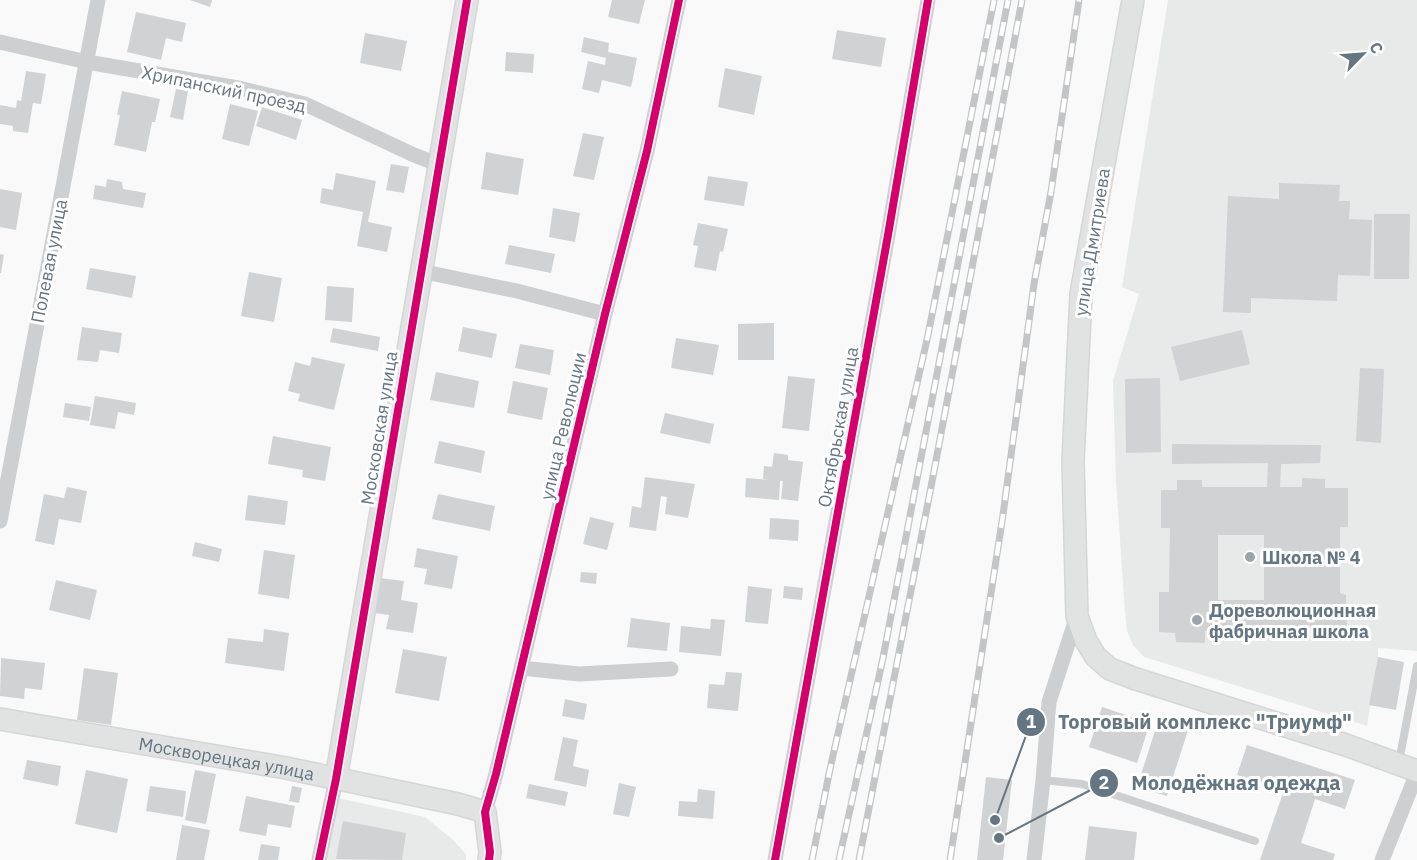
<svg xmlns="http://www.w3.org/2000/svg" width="1417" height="860" font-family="'IBM Plex Sans',sans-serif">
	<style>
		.built { fill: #e8e9e9 }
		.building { fill: #d0d2d3; fill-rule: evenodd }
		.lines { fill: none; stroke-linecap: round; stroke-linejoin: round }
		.secondary-casing { stroke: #d5d6d7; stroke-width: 24 }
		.lane { stroke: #cecfd0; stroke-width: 8 }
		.street { stroke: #cecfd0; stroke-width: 15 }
		.secondary { stroke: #e1e2e2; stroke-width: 21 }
		.rail-casing { stroke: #c3c5c6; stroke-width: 7 }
		.rail { stroke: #fff; stroke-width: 4.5; stroke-dasharray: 14; stroke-linecap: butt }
		.cycleway-casing { stroke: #fff; stroke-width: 11 }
		.cycleway { stroke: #d6006c; stroke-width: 8 }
		.poi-dot { fill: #99a4ac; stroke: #fff; stroke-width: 2 }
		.labels { text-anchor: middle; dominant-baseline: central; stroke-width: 6; stroke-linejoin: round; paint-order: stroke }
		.street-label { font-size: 18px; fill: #657683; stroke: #fff }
		.poi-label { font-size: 18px; font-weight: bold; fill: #657683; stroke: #fff; text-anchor: start }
		.leader { fill: none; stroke: #657683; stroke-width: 2 }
		.callout-dot { fill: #657683; stroke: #fff; stroke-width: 2 }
		.mark-label { font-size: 18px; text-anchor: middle; font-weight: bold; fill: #fff }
		.callout-label { font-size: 20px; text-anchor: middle; font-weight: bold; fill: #657683; stroke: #fff; stroke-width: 6; stroke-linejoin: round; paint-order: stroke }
	</style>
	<rect width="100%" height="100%" fill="#f9f9f9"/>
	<!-- built -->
	<path class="built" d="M1168,0H1417V651L1378,648V657L1367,726L1144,657L1133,645L1127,631L1125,612L1116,481L1113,381L1139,294L1122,287Z
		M338,798L425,817L452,839L466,854V860H325Z"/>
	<!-- building -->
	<path class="building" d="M190,0H212L210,7Z
		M612,0H645L639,24L608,17Z
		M136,12L186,23L182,42L166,38L161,60L127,52Z
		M837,30L886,38L881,67L832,59Z
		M365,33L407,41L401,71L360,63Z
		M584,37L609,43L608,52L637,58L631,87L602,80L599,93L582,89L588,61L605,65L606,58L581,52Z
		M506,52L534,54L533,73L505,71Z
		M725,68L762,76L754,115L718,107Z
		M26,71L46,74L41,104L33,103L28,133L13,131V126L0,124V105L16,108L17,100L21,101Z
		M176,89L188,91L183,120L170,117Z
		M122,91L160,99L155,122H152L146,152L114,145L120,115H117Z
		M230,104L258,111L249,146L222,139Z
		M262,107L302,120L296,140L256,126Z
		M583,133L604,137L594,180L573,176Z
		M486,152L524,159L518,195L481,189Z
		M391,164L409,167L404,193L386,190Z
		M336,173L376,181L368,222L392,227L387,252L357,246L363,212L320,203L322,188L333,190Z
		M708,176L748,182L744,206L704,200Z
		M107,179L122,182L123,189L146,193L143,208L93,199L95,185L106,187Z
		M1279,183L1340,185L1339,201H1350L1349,219L1372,220L1370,276L1338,275L1337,301L1251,298V313L1223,312L1228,196L1279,199Z
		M0,189L22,193L16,230L0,227Z
		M553,208L580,213L575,242L549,237Z
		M1374,214H1410L1409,279H1374Z
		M698,223L728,229L723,252L720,251L716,271L694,267L698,246L693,245Z
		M509,245L555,254L551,273L505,264Z
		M0,254L4,255L1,273H0Z
		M90,268L136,276L132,298L86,289Z
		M249,272L282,278L274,322L241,316Z
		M327,286L354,288L352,322L325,320Z
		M774,323V360H738V324Z
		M82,327L122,333L119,353L100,350L98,362L77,360Z
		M463,327L497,334L492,358L458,351Z
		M333,328L380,337L378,351L330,342Z
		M1242,330L1250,364L1180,381L1171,347Z
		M676,338L719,345L713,375L671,368Z
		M520,344L554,350L550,375L515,368Z
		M312,357L345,364L334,410L298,401L300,394L288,391L295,362L310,366Z
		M1360,368L1384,369L1381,443L1356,441Z
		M436,372L479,381L474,408L430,400Z
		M788,376L815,379L809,431L782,428Z
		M1160,378L1161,452L1126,453L1125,379Z
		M513,381L548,388L542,420L507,413Z
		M95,396L136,403L134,415L118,412L115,429L90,425Z
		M65,403L91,407L89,421L63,417Z
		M665,413L714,424L710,444L660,433Z
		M273,436L331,447L325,481L302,477L303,470L268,464Z
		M439,441L485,451L481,473L434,463Z
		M1172,444L1321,445L1320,463L1281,464L1280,487H1302V478L1325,479V488H1348V527H1340V593L1346,595L1347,631H1327L1329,638H1307V632L1205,631V643L1176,642L1175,633L1159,632V592H1169L1170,528H1161V490H1177V480H1202V487H1267L1268,463L1172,464ZM1218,535H1264V600H1218Z
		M774,453L788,455V460L803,462L798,501L781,499L783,481H780L779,500L745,497L746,478L769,480L763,479L764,466L772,467Z
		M645,477L695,484L688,518L665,514L667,497L661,496L656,531L629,527L632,506L641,508Z
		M67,487L87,491L81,523L59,519L54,545L35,541L44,494L64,498Z
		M438,494L495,506L490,531L432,519Z
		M248,495L288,501L285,525L245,520Z
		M590,517L614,523L607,550L583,544Z
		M770,518L799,520L798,541L769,539Z
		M195,542L222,549L219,562L192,556Z
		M417,548L458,556L452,589L424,584L427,569L414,567Z
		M264,550L295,555L289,599L258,594Z
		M581,572L597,573L596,584L580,582Z
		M380,578L404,581L401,600L418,603L413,633L386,629L389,615L374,613Z
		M56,580L97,590L90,620L49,610Z
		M748,586L772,589L768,624L745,622Z
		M784,586L803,588L802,600L783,598Z
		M631,618L670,623L667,651L627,647Z
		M711,619L725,620L721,656L679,652L681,626L710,629Z
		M264,629L289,633L284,671L225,663L228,638L263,642Z
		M403,649L447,657L439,701L395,693Z
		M1378,657L1404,662L1396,710L1369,705Z
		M1,658L45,663L42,690L25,688L24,699L0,696Z
		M84,668L118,673L111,725L77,720Z
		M726,672L742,673L738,711L707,708L709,684L724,685Z
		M565,699L587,704L584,720L562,716Z
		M1102,707L1150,723L1137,763L1089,747Z
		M1159,718L1189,727L1167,796L1137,787Z
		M563,737L578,740L573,766L589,770L586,787L554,780Z
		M1247,745L1355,780L1345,809L1315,799L1301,843L1335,854L1333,860H1260L1284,790L1237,775Z
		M27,760L61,766L58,786L23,779Z
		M86,770L128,779L117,833L75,824Z
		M195,770L216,774L206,824L185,820Z
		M986,777L1012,780L1003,860H977Z
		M619,783L636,787L629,817L613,814Z
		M529,784L568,792L565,806L526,798Z
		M150,786L186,791L183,817L146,811Z
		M292,786L302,788L299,803L289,801Z
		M698,789L715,791L713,819L678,816L679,801L697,802Z
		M246,796L295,806L291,828L268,824L266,836L239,831Z
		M343,821L406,833L402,860L336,859Z
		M182,825L210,830L204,860H176Z
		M1089,826L1137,832L1134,860H1085Z
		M261,844L280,847L278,860H258Z"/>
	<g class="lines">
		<defs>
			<g id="secondary">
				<path d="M1133,0L1081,294L1073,461L1077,616L1086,641L1096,657L1110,669L1136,679L1346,745L1417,771"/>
				<path id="s1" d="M0,719L286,768L458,804L485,812L490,852L489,860"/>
				<path d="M336,779L467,0"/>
			</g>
		</defs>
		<!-- secondary casing -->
		<use href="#secondary" class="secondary-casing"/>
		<!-- lane -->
		<path class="lane" d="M1399,762L1417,666
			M1043,780L1082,784L1255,841"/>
		<!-- street -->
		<path class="street" d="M0,42L87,62L238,88L305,104L414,155L440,165
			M420,271L517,291L605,314
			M0,521L98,0
			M521,668L579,674L671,669
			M485,812L496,774L605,314L647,151L679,0
			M319,860L336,779
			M775,860L888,235L928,0
			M1034,860L1043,780L1049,702L1077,616
			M1382,860L1417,773"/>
		<!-- secondary -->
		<use href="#secondary" class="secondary"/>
		<defs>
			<path id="rail" d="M812,860L830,769L928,335L994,0
				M839,860L883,658L1008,0
				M859,860L935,466L1022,0
				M950,860L1003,515L1034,284L1051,192L1079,0"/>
		</defs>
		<!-- rail casing -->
		<use href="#rail" class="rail-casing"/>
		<!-- rail -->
		<use href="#rail" class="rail"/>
		<defs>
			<path id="cycleway" d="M319,860L336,779L467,0
				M489,860L490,852L485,812L496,774L605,314L647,151L679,0
				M775,860L888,235L928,0"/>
		</defs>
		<!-- cycleway casing -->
		<use href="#cycleway" class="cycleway-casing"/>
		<!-- cycleway -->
		<use href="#cycleway" class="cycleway"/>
	</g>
	<!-- markers -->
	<g class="poi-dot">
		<circle cx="1250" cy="557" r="6"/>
		<circle cx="1197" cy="620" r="6"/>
	</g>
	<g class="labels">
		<!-- street labels -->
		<g class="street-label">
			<text transform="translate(224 89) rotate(12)">Хрипанский проезд</text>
			<text transform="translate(1092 242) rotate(-81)">улица Дмитриева</text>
			<text transform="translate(49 261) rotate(-79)">Полевая улица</text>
			<text transform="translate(563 426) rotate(-77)">улица Революции</text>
			<text transform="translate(838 427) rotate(-80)">Октябрьская улица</text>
			<text transform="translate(379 428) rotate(-81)">Московская улица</text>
			<text stroke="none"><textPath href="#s1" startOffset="230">Москворецкая улица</textPath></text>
		</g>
		<!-- poi labels -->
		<g class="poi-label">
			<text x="1262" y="557">Школа № 4</text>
			<text x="1209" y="610">Дореволюционная<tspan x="1209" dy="21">фабричная школа</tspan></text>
		</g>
	</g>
	<!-- callouts -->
	<path class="leader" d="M995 820L1031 722M999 838L1104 783"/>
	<g class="callout-dot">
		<circle cx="995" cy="820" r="6"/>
		<circle cx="999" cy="838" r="6"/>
		<circle cx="1031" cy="722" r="15"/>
		<circle cx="1104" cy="783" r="15"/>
	</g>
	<g class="mark-label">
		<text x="1031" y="728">1</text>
		<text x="1104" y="789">2</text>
	</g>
	<g class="callout-label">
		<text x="1205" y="729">Торговый комплекс "Триумф"</text>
		<text x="1236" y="790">Молодёжная одежда</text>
	</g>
	<!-- north arrow -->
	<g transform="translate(1363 54) rotate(65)" stroke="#ffffff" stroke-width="4.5" paint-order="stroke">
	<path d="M0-4.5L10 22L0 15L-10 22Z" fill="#657683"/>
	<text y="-9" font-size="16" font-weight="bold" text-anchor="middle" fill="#657683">С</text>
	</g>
</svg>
